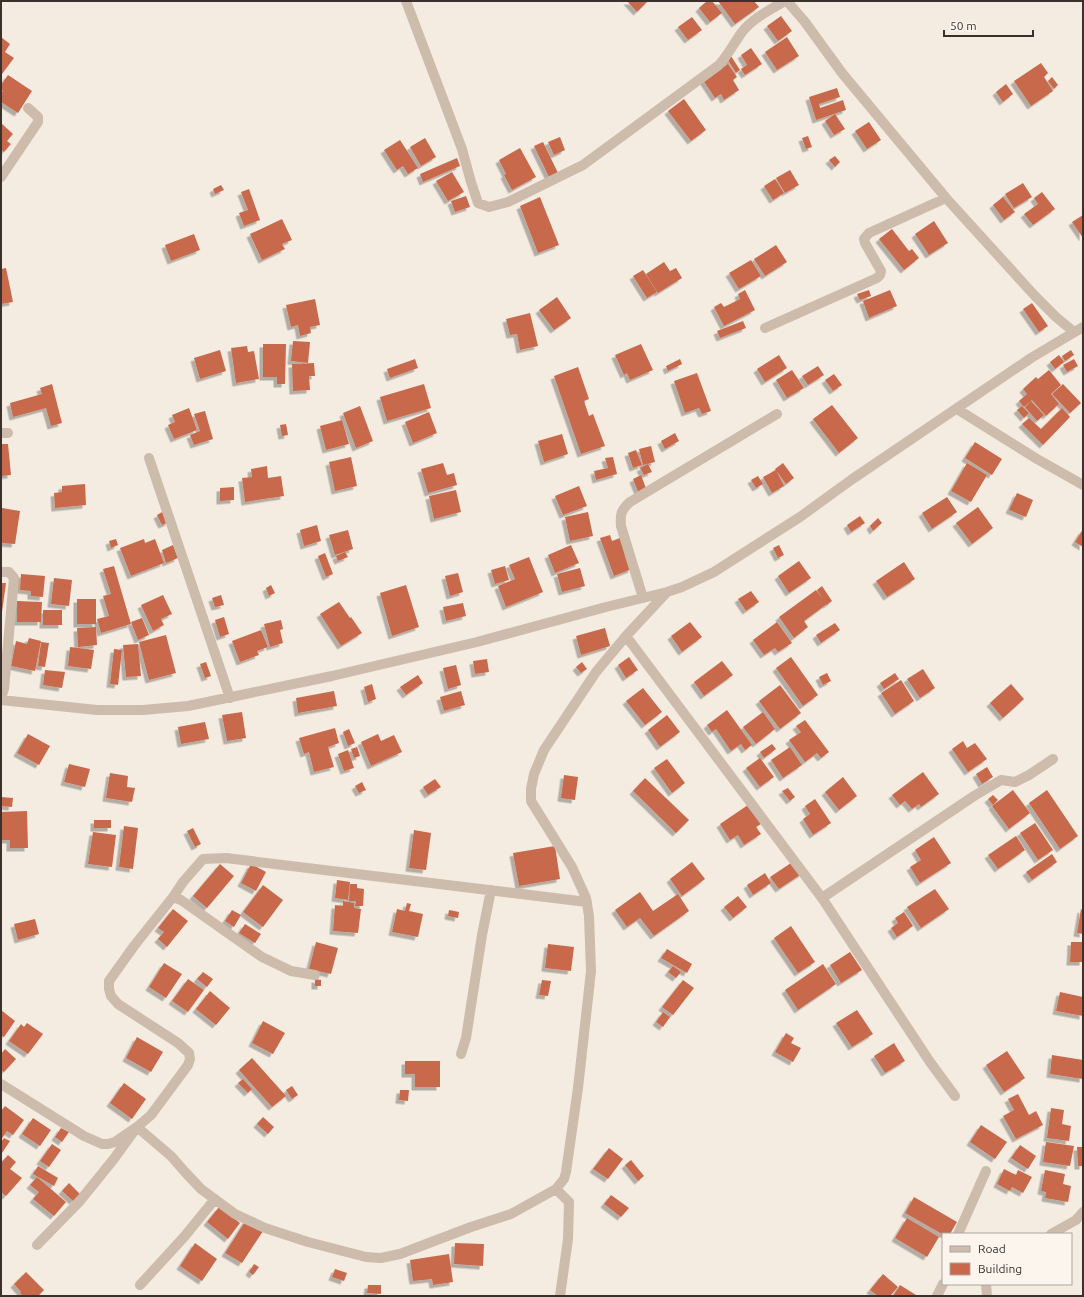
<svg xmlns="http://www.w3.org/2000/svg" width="1084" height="1297" font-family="Ubuntu,sans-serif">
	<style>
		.building { fill: #c8694b; filter: url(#shadow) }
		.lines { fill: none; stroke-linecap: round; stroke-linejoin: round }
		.minor { stroke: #cdbbac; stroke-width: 10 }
	</style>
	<defs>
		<filter id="shadow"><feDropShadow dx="-3.5" dy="3.5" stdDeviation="0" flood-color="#0004"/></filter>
	</defs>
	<rect width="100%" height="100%" fill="#f4ebe1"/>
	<!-- building -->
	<path class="building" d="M627,1H648L637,12Z
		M707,1H712L722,13L710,22L699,8Z
		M718,1H754L759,7L735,24Z
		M781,16L792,31L778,41L767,26Z
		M692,17L702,30L688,40L678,27Z
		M1,37L10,44L5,52L14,58L2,74L1,73Z
		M787,37L799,56L777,70L765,52Z
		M751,48L762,64L745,75L741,69L747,65L741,55Z
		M731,56L740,70L736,73L727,59Z
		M1041,63L1048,73L1044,77L1053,91L1031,106L1014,81Z
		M728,64L737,77L733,80L739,90L724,100L721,94L715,98L703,80Z
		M8,75L32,91L18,113L1,102V94L3,91L1,90V85Z
		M1052,77L1058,85L1054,89L1048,81Z
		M1006,84L1013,94L1003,102L996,92Z
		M837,88L840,97L819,104L820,108L843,100L846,110L816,120L809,97Z
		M684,99L706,130L691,141L668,111Z
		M835,114L845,129L834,135L825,121Z
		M869,122L881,140L867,149L855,131Z
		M1,123L13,134L7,141L11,144L4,152L1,149Z
		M808,136L812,147L806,149L802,138Z
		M560,137L565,150L554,155L548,142Z
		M425,138L436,157L421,166L410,147Z
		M400,140L418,168L408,174L403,166L397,170L384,150Z
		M543,142L558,173L549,177L534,146Z
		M520,148L536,177L512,190L504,175L506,174L499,160Z
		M835,156L840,162L835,167L829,160Z
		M457,158L460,166L423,182L420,174Z
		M790,170L799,185L785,193L776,178Z
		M452,172L464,192L448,201L436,181Z
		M775,179L784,193L773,200L764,186Z
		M1023,183L1032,197L1014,208L1005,194Z
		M221,185L224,190L215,194L213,189Z
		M249,189L260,220L244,226L239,213L248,210L241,192Z
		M1042,192L1055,209L1033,225L1024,214L1038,204L1034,198Z
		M466,196L470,207L455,212L451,201Z
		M540,197L559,245L538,253L520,206Z
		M1003,197L1015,212L1004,220L993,205Z
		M1083,215V238L1072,222Z
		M282,219L292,240L282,244L285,249L262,260L250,234Z
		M934,221L948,243L929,255L915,234Z
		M892,229L909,251L912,249L919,258L904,270L879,239Z
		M194,234L200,250L171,261L165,245Z
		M776,245L787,262L765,276L754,259Z
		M751,260L761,276L739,289L729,273Z
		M664,262L670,271L676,268L682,278L658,293L646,274Z
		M6,268L13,302L1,304V269Z
		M643,270L657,292L647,298L633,276Z
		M745,290L755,310L724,326L714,307L721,303L724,307L740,299L738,294Z
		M869,290L871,296L860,300L857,294Z
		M890,290L897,306L869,318L863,301Z
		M557,297L571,318L554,330L539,310Z
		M315,299L320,325L310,327L311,333L300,336L298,325L291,327L286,305Z
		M1032,303L1048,326L1039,332L1023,309Z
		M530,313L538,346L520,350L517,334L510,335L506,319Z
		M743,321L746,328L720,338L717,331Z
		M293,341L310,342L308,363L291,361Z
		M263,344H286L285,384H277V377H263Z
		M641,344L653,370L630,380L627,373L624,375L615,355Z
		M247,346L248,352L254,351L259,379L236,383L231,348Z
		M220,350L226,371L200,379L194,358Z
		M1071,350L1074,355L1065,361L1062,356Z
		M779,355L787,368L765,382L757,369Z
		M1059,355L1064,362L1055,369L1050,362Z
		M415,359L418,368L390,378L387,369Z
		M680,359L682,364L668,371L666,366Z
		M1074,359L1078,366L1067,372L1063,365Z
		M314,363L315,376H309L310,390L293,391L292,364Z
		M818,366L824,375L808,385L802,376Z
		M578,367L589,399L584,401L589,416L593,414L605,446L581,454L554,376Z
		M792,370L804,388L787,398L776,380Z
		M1049,370L1061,385L1051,394L1059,404L1046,416L1032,400L1024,407L1019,401L1027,394L1023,389L1036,377L1048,390L1038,379Z
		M697,373L711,411L702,414L699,408L685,413L674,381Z
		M834,374L842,385L833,391L825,380Z
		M52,384L62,423L51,426L46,408L13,417L10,403L42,394L40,388Z
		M424,384L431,408L387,421L380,397Z
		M1063,384L1081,403L1070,413L1052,394Z
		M1031,401L1044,415L1037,421L1025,407Z
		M832,405L858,438L839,453L813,419Z
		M360,406L373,441L356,448L343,413Z
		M1022,406L1029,413L1024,418L1017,410Z
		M189,408L197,430L174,439L168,425L175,422L172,415Z
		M1062,408L1070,417L1043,445L1022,424L1029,418L1041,429Z
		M205,411L213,439L194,445L190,435L200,431L194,414Z
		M429,412L437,433L413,443L405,422Z
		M342,420L349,444L326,450L320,426Z
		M286,424L288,435L282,436L280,425Z
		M675,433L679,441L665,449L661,441Z
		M562,434L568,454L544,462L538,441Z
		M975,442L1002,459L992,475L965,458Z
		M1,444H8L11,475L1,476Z
		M651,446L655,462L643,465L639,449Z
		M636,450L642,465L633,468L628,453Z
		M351,457L357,486L335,491L329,462Z
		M613,457L617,474L596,480L594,471L608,468L605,458Z
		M443,463L447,475L454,473L457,485L428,493L421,469Z
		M783,463L794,478L786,484L775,469Z
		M967,463L987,475L971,502L951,491Z
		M648,464L652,472L644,475L640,468Z
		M267,466L268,478L281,476L284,496L245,502L242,478L252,477L251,469Z
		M776,470L784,486L772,493L763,477Z
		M641,475L647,491L639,494L633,479Z
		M758,476L763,484L756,488L751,480Z
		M85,484L86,505L55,508L54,493L62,492V486Z
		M579,486L587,506L563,515L555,496Z
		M234,487V500L220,501V488Z
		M456,490L461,512L434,519L429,496Z
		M1017,493L1033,500L1026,517L1009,510Z
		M947,497L957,512L932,529L922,513Z
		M978,507L993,528L972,544L956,523Z
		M2,508L20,511L15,544L1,543Z
		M164,511L169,522L162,525L157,515Z
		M588,512L593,536L570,541L565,517Z
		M860,516L865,523L851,532L847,525Z
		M878,518L882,523L873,531L870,526Z
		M317,525L321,541L304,546L300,530Z
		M1083,529V547L1075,542Z
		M348,530L353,549L335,555L329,535Z
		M610,535L612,541L620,538L632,569L614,576L600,538Z
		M116,539L118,545L111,548L109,541Z
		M144,539L145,543L155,539L164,563L131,576L120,548Z
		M173,545L178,558L166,563L162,550Z
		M571,545L579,563L555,573L548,555Z
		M779,545L784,555L778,558L773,548Z
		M345,552L348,557L338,561L336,556Z
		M325,553L333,574L326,577L318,556Z
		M529,557L543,592L506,607L498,586L515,579L509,565Z
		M799,561L811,578L789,593L778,576Z
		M904,562L915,579L887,597L876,581Z
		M114,566L131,624L101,633L97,619L109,616L103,596L111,594L103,569Z
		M505,566L509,580L495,584L491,570Z
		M580,568L585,586L562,592L557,574Z
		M458,573L463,592L450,596L445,576Z
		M21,574L45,576L43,597L31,596V591L20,590Z
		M54,578L72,580L69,606L51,604Z
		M1,583H6L2,612H1Z
		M271,585L275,593L269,596L266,588Z
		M406,585L419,627L392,636L380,593Z
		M822,586L832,601L827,605L817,590Z
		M816,590L827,604L804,621L808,627L794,638L779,617Z
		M751,591L759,602L746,611L738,599Z
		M163,595L172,614L161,619L164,625L153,631L141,605Z
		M221,595L224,605L215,607L212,598Z
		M77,599H96V624H77Z
		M17,601L42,602L41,622H17Z
		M339,602L350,618L351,617L362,633L341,646L320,614Z
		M463,603L466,616L446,621L443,607Z
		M43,610H62V625H43Z
		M224,617L229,634L220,637L215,620Z
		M142,618L149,635L138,640L131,622Z
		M281,620L283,629L280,630L283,643L270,647L264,624Z
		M690,622L702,637L682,652L671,636Z
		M777,622L792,643L778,652L775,648L764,655L753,640Z
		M835,623L840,630L821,643L816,635Z
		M96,627L97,645L78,647L77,628Z
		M605,628L610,646L581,655L576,636Z
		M261,630L268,647L257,651L259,655L240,662L232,641Z
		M166,635L176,673L149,680L139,642Z
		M29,638L41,641L35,671L11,666L16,641L27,644Z
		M41,642L49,643L45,667L38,666Z
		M138,644L141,676L126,677L123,645Z
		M70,647L94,650L91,669L68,666Z
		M114,649L122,650L118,685L110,684Z
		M629,657L638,670L626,678L618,665Z
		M791,657L818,695L803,706L776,668Z
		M487,659L489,672L475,674L473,661Z
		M722,661L733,675L704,696L694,682Z
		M206,662L211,676L205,678L200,664Z
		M582,662L587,669L581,673L576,667Z
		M456,665L461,685L448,689L443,668Z
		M923,669L935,688L920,698L907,679Z
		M45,670L65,672L62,688L43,685Z
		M827,673L831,681L823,685L819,677Z
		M895,673L899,679L884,689L880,683Z
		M418,675L423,683L406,695L400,687Z
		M901,680L914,701L895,714L881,693Z
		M372,684L376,699L368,702L364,687Z
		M1011,684L1024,699L1003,718L990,703Z
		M780,685L801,713L780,729L759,701Z
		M643,688L662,712L645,725L626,701Z
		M334,691L337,706L298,713L296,698Z
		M461,691L465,705L444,711L440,697Z
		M727,710L752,745L745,750L741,744L731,751L716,729L712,732L707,725Z
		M242,712L246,738L227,741L222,715Z
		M763,712L775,729L756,744L743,727Z
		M667,715L680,732L660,747L648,730Z
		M805,720L829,752L821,758L817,753L805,762L789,740L801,732L796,726Z
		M205,722L209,739L181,744L178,727Z
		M335,728L339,743L328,747L334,767L314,772L309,752L304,754L299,738Z
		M349,729L355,743L348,746L343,732Z
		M28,734L50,746L39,765L17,753Z
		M378,734L381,741L394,735L402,752L371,766L361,742Z
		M963,741L967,748L975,743L987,759L968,772L952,749Z
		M772,744L776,749L764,758L760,752Z
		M357,747L360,756L354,758L351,749Z
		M790,747L802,765L783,778L771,760Z
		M348,750L354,768L344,771L338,754Z
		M760,758L774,777L760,787L746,768Z
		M667,759L685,783L672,793L654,768Z
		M69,764L90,769L85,787L64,782Z
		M987,767L993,777L982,784L976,774Z
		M923,772L939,794L921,807L919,804L912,809L905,801L900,805L892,795Z
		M110,773L128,776L127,787L135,788L132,802L106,798Z
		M564,775L578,777L575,800L561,798Z
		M843,777L857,796L839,810L825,792Z
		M645,778L689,820L676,833L633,791Z
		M435,779L441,787L428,795L423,787Z
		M362,782L366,790L359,793L355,786Z
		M788,788L795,797L790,801L782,791Z
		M1013,790L1030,813L1009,829L992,806Z
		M1047,790L1078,836L1060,849L1029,803Z
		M993,795L998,800L993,805L988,799Z
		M1,797L13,798L12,807L1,806Z
		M815,799L831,823L813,835L803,819L810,814L805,806Z
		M748,805L761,824L756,827L761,834L744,845L738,835L730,840L720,824Z
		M27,811L28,848H10V840H1V812Z
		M94,820H111V828H94Z
		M1035,823L1053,850L1038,860L1020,833Z
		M124,826L138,828L133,869L119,867Z
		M193,828L201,844L195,847L187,831Z
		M414,830L431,833L426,870L409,868Z
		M93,832L116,835L112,867L88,864Z
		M1016,836L1025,850L998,869L988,855Z
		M934,837L951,863L920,883L910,867L921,860L915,850Z
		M555,846L560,879L519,886L513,853Z
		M1052,854L1057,862L1032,880L1026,872Z
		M794,861L803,873L779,889L770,877Z
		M692,862L705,879L682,896L670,879Z
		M220,864L234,876L207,908L193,896Z
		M251,864L266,872L256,891L241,883Z
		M765,873L771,883L753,895L747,885Z
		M337,880L350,882L348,900L335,898Z
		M350,884H357V888L364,889L363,906H355L356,901H349Z
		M263,885L283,900L263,927L243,912Z
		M935,889L949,909L921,928L907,907Z
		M640,892L653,911L678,894L689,911L654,936L640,918L627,927L615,910Z
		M738,896L747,907L733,918L724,907Z
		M343,901L354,903V908L361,909L358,933L333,931L335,905L343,906Z
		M407,903L411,904L409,911L423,914L418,937L392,932L397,909L405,911Z
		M173,909L188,921L167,947L158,939L164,932L158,928Z
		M1081,909L1083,910V934L1077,933Z
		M232,910L241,915L234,927L225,921Z
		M449,910L459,912L458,918L448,916Z
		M904,912L913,926L897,937L891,928L898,923L895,918Z
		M35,919L39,934L18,940L14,924Z
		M245,924L261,934L255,943L239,933Z
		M791,926L815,962L798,973L774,938Z
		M316,942L338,948L331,974L309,969Z
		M1071,942H1083V962H1070Z
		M548,944L574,947L571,971L545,968Z
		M667,949L692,964L687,973L661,958Z
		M850,952L862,970L841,983L830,965Z
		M164,963L182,974L166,998L149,987Z
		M823,964L836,984L798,1010L785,990Z
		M673,966L681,972L676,978L668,972Z
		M203,972L213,979L207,987L197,979Z
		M188,979L204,990L188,1012L172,1001Z
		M315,979L321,980V986H315Z
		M542,980L551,981L548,996L539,995Z
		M683,980L694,988L673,1015L662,1007Z
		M210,991L230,1008L216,1025L196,1009Z
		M1060,992L1083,997V1016L1056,1011Z
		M1,1010L15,1021L4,1037L1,1035Z
		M857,1010L873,1034L852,1047L836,1023Z
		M663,1012L670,1017L663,1027L656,1022Z
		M263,1021L285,1033L273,1054L252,1043Z
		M27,1023L43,1034L28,1054L9,1041L21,1024L24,1027Z
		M786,1033L794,1038L791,1043L801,1048L793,1062L775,1052Z
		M137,1037L163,1052L151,1072L126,1058Z
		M894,1043L905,1061L885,1073L874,1056Z
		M5,1049L16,1059L4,1072L1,1070V1054Z
		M1007,1051L1025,1078L1004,1092L986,1065Z
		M1052,1055L1083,1060V1079L1050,1074Z
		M252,1058L286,1096L272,1107L239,1070Z
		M405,1061H440V1087H415V1074H405Z
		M243,1079L252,1089L248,1093L238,1083Z
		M124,1083L146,1099L132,1119L110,1103Z
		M292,1086L298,1095L292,1099L286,1090Z
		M400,1090H409L408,1101L399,1100Z
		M1018,1094L1029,1115L1036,1111L1043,1125L1016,1139L1003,1116L1014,1110L1008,1099Z
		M5,1106L24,1120L13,1135L7,1131L1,1140V1111Z
		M1051,1108L1064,1110L1062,1124L1071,1126L1069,1141L1047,1138Z
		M263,1117L274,1127L268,1134L257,1124Z
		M33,1118L51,1130L40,1146L22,1134Z
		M981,1125L1007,1142L995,1159L970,1142Z
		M61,1128L69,1132L62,1142L55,1137Z
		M4,1138L10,1141L2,1153L1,1142Z
		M1046,1142L1074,1146L1070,1166L1043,1162Z
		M52,1144L61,1150L49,1167L40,1161Z
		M1020,1145L1036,1156L1028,1169L1011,1158Z
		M1077,1147H1083V1166H1078Z
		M609,1148L623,1159L608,1179L593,1169Z
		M8,1155L16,1162L10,1169L22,1178L6,1196L1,1192V1163Z
		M631,1160L644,1176L638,1181L625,1165Z
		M38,1166L58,1178L54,1186L33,1174Z
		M1004,1169L1016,1175L1018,1170L1032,1177L1023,1193L1012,1187L1010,1191L997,1184Z
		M1045,1170L1065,1174L1063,1184L1071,1186L1068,1202L1045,1198L1046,1192L1041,1191Z
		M37,1177L66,1202L54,1216L33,1199L39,1192L30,1185Z
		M69,1183L80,1194L73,1201L62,1191Z
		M611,1195L629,1208L621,1217L604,1204Z
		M914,1197L957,1222L950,1234H942L905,1213Z
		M219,1207L240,1223L228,1239L207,1222Z
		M907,1218L939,1237L927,1257L895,1238Z
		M246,1220L263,1231L242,1263L225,1253Z
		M195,1243L217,1259L202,1281L180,1266Z
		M455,1243L484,1244L483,1266L454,1264Z
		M449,1254L453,1282L433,1285L432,1279L413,1281L410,1260Z
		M254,1264L259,1267L253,1275L249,1272Z
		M335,1269L347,1273L344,1281L332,1277Z
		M26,1272L44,1290L38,1296H23L20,1293L21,1292L14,1284Z
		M883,1274L898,1287L890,1296H878L870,1290Z
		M368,1285H381V1294L367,1293Z
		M900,1285L916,1295L915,1296H893Z"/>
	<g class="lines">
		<!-- minor -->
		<path class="minor" d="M406,1L462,149L471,182L478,203L489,207L508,202L583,165L719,65C728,55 734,43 742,32C753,18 770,10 785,1
			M787,1L805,22L842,73L946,198L1035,296L1056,317L1074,332
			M1,177L38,122V117L28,108
			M765,328L877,278L880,275L881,271L865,243L864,239L869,233L946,198
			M957,409L1037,459L1083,485
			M1,433H8
			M149,458L230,698
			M1,572H9L14,578L4,689L1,698
			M643,598L621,526C620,514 621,510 630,502L777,414
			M626,636L822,898L930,1062L955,1096
			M1,700L97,710H143L188,706L332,676L477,642L606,607L667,592L682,587L714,572L800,517L851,480L1031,358L1083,327
			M173,897L181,900L262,957L291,971L315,975
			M822,898L974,796L1001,780L1015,782L1029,775L1053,759
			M461,1054L466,1038L482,935L491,890
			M1,1084L84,1136L102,1144H108L115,1142L137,1127L151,1115L188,1065L190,1059L189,1053L178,1043L118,1004L111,996L109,989V981L134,946L173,897L183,882L203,859L226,858L587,902
			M556,1189L569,1202L568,1239L560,1296
			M958,1234L986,1171
			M1051,1234L1076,1220L1083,1212
			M37,1245L79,1202L113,1160L137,1127L171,1156L185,1172L201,1189L235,1214L265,1228L308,1242L366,1257L381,1258L400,1254L471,1227L511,1214L556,1189L564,1179L566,1172L578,1088L591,971L589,916L586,898L572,867L531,801V789L534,774L544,750L596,672L626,636L667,592
			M986,1284L987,1296
			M140,1285L184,1237L215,1199
			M937,1296L943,1284"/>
	</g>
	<!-- border -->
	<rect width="1084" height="1297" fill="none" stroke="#3b302b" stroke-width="4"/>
	<!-- legend -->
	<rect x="942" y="1233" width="130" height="52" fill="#fbf5ee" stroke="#aea6a0"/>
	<rect x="950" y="1246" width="20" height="6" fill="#cdbbac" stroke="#aea6a0"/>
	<text x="978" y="1253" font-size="12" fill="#3b302b">Road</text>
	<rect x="950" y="1263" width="20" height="12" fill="#c8694b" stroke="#aea6a0"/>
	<text x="978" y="1273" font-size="12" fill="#3b302b">Building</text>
	<!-- scale -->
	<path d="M944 30v6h89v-6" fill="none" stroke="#3b302b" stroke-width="2"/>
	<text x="950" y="30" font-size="12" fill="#3b302b" stroke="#fbf5ee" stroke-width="3" paint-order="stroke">50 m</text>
</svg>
